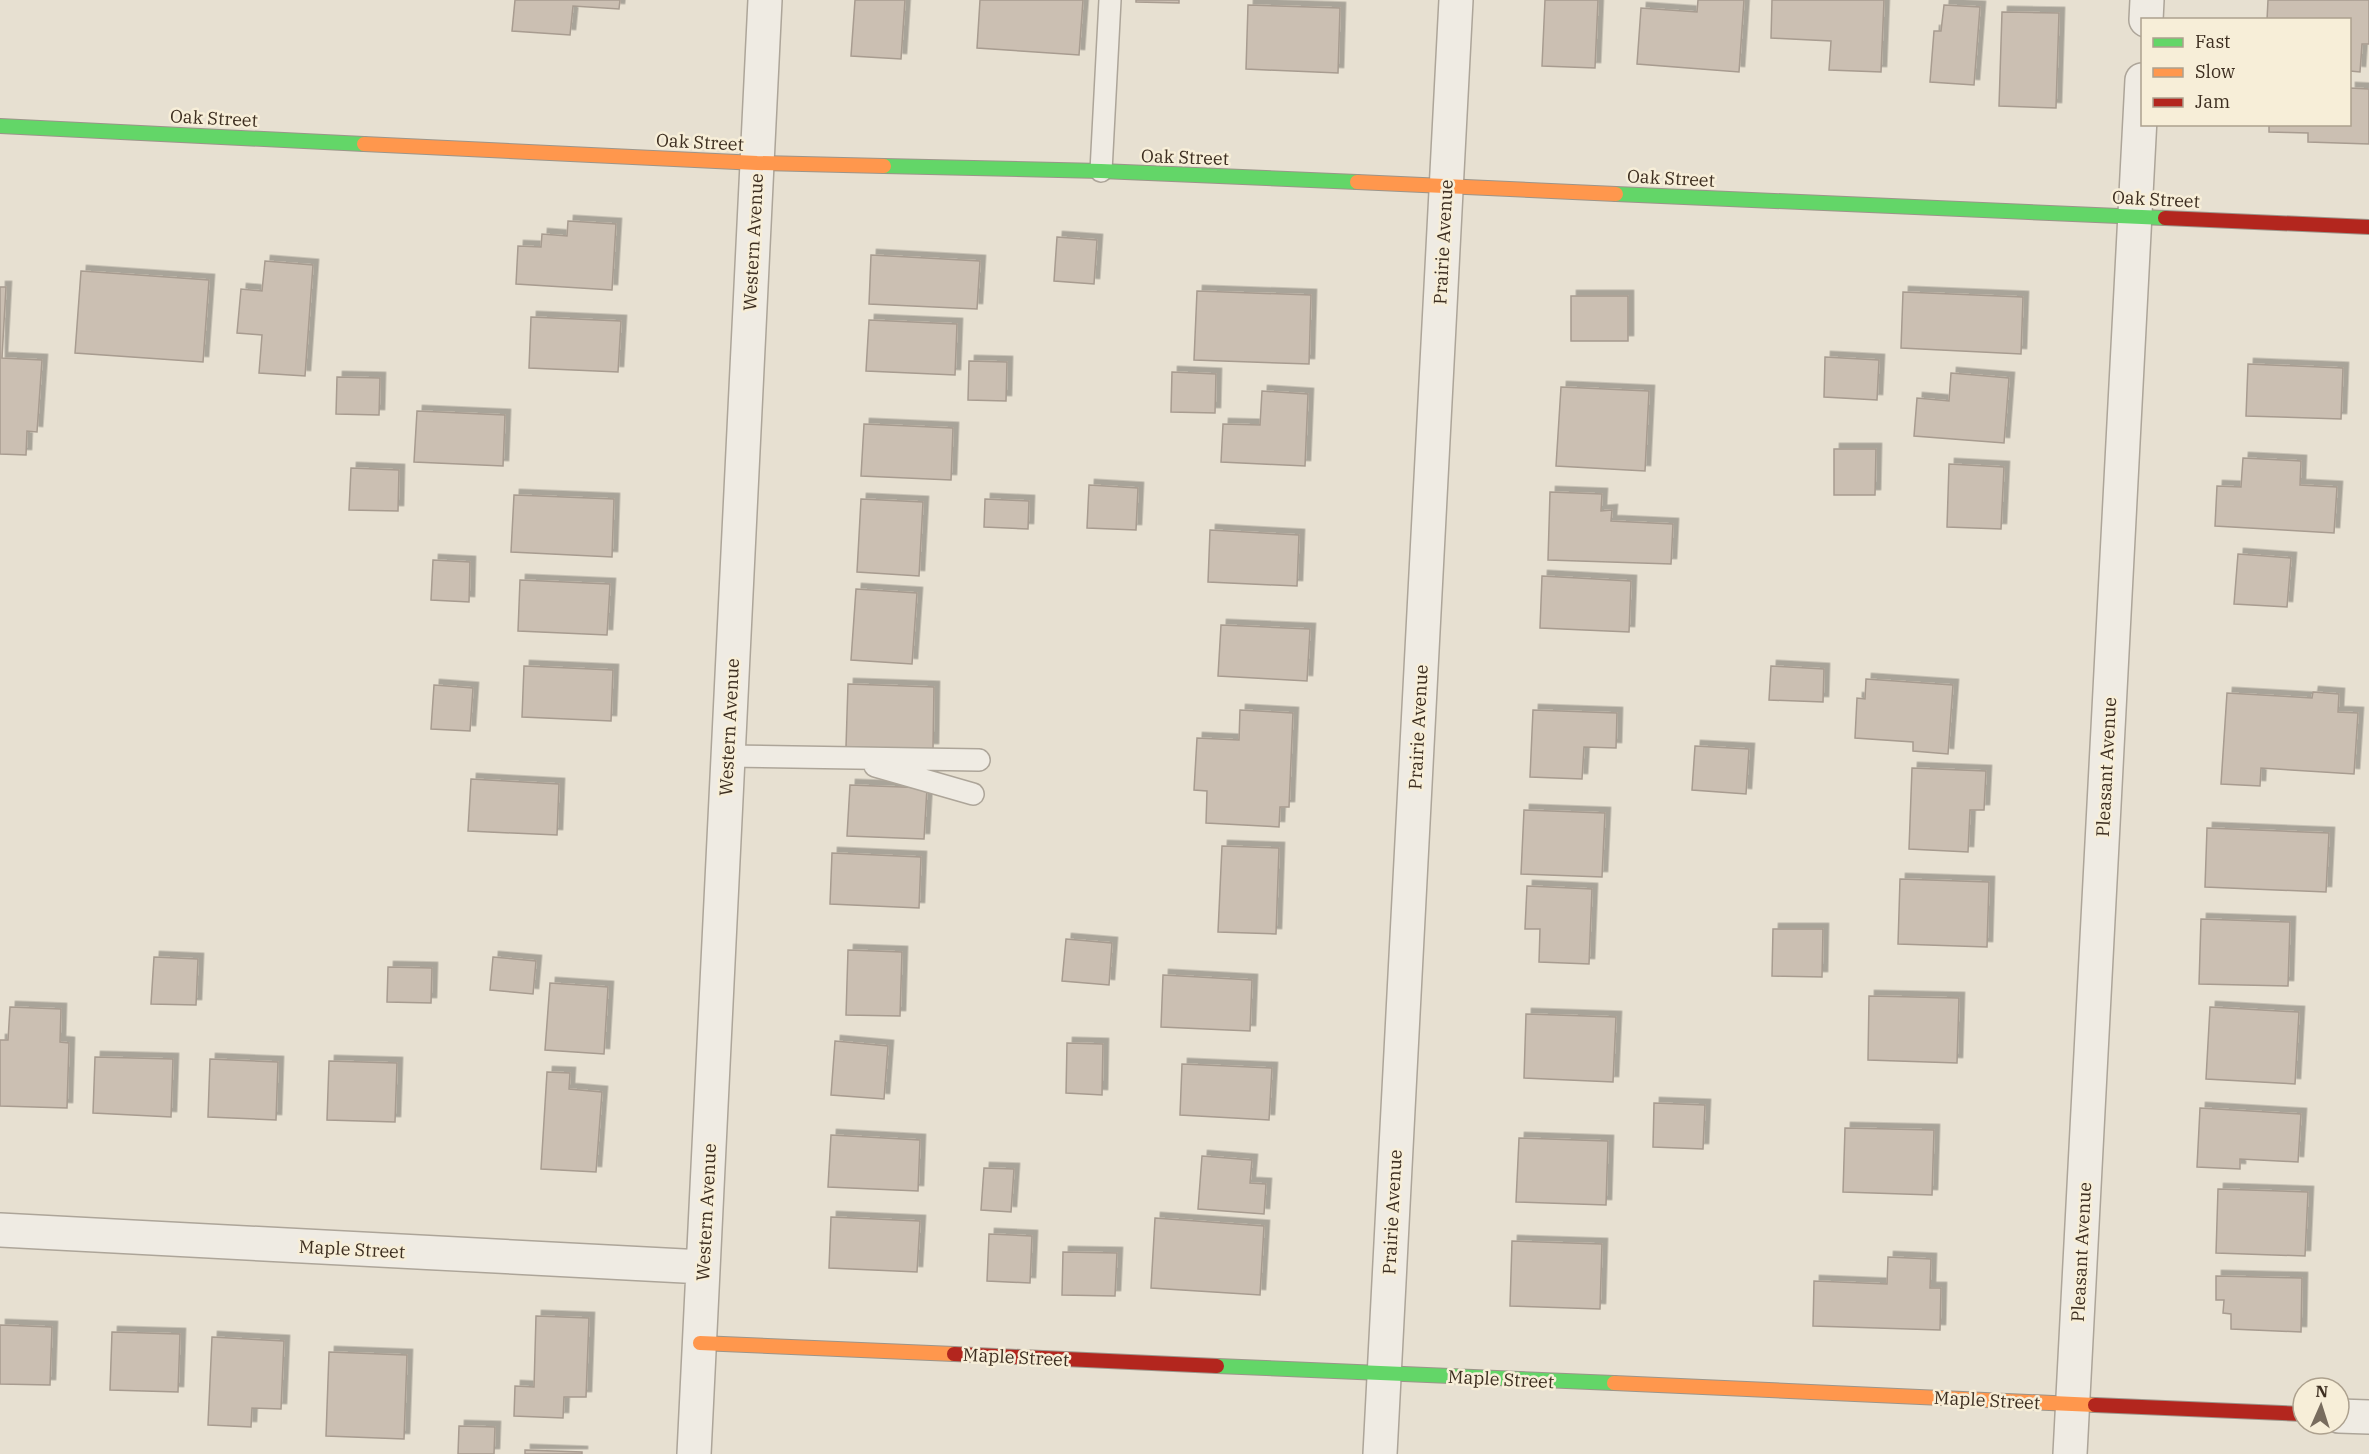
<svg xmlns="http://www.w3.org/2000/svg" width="2369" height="1454" font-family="'IBM Plex Serif',serif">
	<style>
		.building { fill: #cbbfb2; stroke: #a89c90; stroke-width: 1.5; filter: url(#shadow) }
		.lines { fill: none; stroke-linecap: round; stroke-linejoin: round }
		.lane-casing { stroke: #ada599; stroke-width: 24 }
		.street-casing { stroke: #ada599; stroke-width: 36 }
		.fast-casing { stroke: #9c958a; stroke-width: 16 }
		.slow-casing { stroke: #9c958a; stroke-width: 16 }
		.jam-casing { stroke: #9c958a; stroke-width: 16 }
		.lane { stroke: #efebe3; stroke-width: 21 }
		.street { stroke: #efebe3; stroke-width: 33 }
		.fast { stroke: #63d668; stroke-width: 14 }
		.slow { stroke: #ff974d; stroke-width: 14 }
		.jam { stroke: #b3261e; stroke-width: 14 }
		.labels { text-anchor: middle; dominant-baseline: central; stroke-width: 5; stroke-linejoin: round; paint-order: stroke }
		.street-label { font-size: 18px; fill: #3d2e20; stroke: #f7eed8 }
	</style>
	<defs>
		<filter id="shadow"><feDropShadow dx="5.5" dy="-5.5" stdDeviation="0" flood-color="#0004"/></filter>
	</defs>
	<rect width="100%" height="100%" fill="#e7e0d1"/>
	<!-- building -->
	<path class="building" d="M515,0H620L619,9L573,6L570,35L512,31Z
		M855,0H905L901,59L851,56Z
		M980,0H1083L1079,55L977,48Z
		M1136,0H1179V3L1136,2Z
		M1545,0H1598L1595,68L1542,66Z
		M1698,0H1744L1739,72L1637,64L1641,8L1697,12Z
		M1772,0H1884L1881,72L1829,70L1831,41L1771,38Z
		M2268,0H2369V44H2362L2360,72L2350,71V20H2267Z
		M1248,5L1340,8L1338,73L1246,69Z
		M1944,5L1980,7L1974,85L1930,82L1934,31H1941Z
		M2002,12L2059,13L2056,108L1999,106Z
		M2350,88L2369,89V144L2308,142V133L2269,132V124H2350Z
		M568,221L616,224L612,290L516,284L518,246L541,247L542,234L567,236Z
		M1057,237L1097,240L1094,284L1054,281Z
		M871,255L980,261L977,309L869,304Z
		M265,261L313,265L305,376L259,373L262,335L237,333L241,289L262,291Z
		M81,271L209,280L203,362L75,353Z
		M0,287H6L2,358L42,360L37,432L27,431L26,455L0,454Z
		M1197,291L1311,295L1309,364L1194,360Z
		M1903,292L2023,297L2021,354L1901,348Z
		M1571,296H1628V341H1571Z
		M531,317L621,321L618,372L529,368Z
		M869,320L957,324L955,375L866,371Z
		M1825,357L1879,360L1877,400L1824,397Z
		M969,361L1007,362L1006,401L968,400Z
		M2248,364L2343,368L2341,419L2246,416Z
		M1172,372L1216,374L1215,413L1171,412Z
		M1951,373L2009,378L2004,443L1914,436L1917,398L1949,401Z
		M337,377L380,378L379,415L336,414Z
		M1561,387L1649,391L1645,471L1556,466Z
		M1262,391L1308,394L1305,466L1221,462L1223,424L1260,425Z
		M417,411L505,415L503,466L414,462Z
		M864,424L953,428L951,480L861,476Z
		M1834,449H1876L1875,495H1834Z
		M2243,458L2301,461L2300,485L2337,487L2334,533L2215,526L2217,486L2241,487Z
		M1949,464L2004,467L2001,529L1947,527Z
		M351,468L399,470L398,511L349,510Z
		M1089,485L1138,488L1136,530L1087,528Z
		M1550,492L1602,494L1601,511L1612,510L1611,521L1673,524L1671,564L1548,560Z
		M514,495L614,499L612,557L511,552Z
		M861,499L923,502L919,576L857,572Z
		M985,499L1029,501L1028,529L984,527Z
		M1210,530L1299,535L1297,586L1208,582Z
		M2238,554L2291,558L2287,607L2234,604Z
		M433,560L470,562L469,602L431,600Z
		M1542,576L1631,581L1629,632L1540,628Z
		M520,580L610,584L607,635L518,631Z
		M856,589L917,593L912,664L851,660Z
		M1221,625L1310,629L1307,681L1218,676Z
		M524,666L613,670L611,721L522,717Z
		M1771,666L1824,669L1823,702L1769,700Z
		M1866,679L1953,685L1948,754L1913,751V742L1855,738L1857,698L1865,699Z
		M848,684L934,687L933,749L846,747Z
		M434,685L473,688L470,731L431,729Z
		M2313,692L2339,694L2338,712L2358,713L2354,774L2261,768L2260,786L2221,784L2227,693L2312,698Z
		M1240,710L1293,713L1289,807H1280L1279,827L1206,823L1207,791L1194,790L1197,738L1239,740Z
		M1533,710L1617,713L1616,748L1584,747L1582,779L1530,777Z
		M1695,746L1749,749L1746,794L1692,790Z
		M1912,768L1986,771L1984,810H1970L1968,852L1909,849Z
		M471,779L559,784L557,835L468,831Z
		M850,785L927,788L924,839L847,836Z
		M1524,810L1605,813L1602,877L1521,874Z
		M2207,828L2329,833L2326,892L2205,887Z
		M1222,846L1279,848L1276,934L1218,932Z
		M832,853L921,857L919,908L830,904Z
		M1900,879L1989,882L1987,947L1898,944Z
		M1527,886L1592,889L1589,964L1539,962L1540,929H1525Z
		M2201,919L2290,922L2288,986L2199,984Z
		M1773,929H1823L1822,977L1772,976Z
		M1066,939L1112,943L1109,985L1062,981Z
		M848,950L902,952L900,1016L846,1015Z
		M154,957L198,959L196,1005L151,1004Z
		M493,957L536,961L533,994L490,990Z
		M388,967L432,968L431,1003L387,1002Z
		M1163,975L1252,980L1250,1031L1161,1027Z
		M550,983L608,987L604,1054L545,1050Z
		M1869,996L1959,998L1957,1063L1868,1060Z
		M10,1007L61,1009L60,1042L69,1043L67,1108L0,1106V1040H8Z
		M2210,1007L2299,1012L2295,1084L2206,1079Z
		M1526,1014L1616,1017L1613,1082L1524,1078Z
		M835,1041L888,1046L884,1099L831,1095Z
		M1067,1043L1103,1044L1102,1095L1066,1093Z
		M95,1057L173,1059L171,1117L93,1113Z
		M210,1059L278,1062L276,1120L208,1117Z
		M329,1061L397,1063L395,1122L327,1120Z
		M1182,1064L1272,1068L1269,1120L1180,1115Z
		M547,1072L570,1073L569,1089L602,1092L596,1172L541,1169Z
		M1654,1103L1705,1105L1703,1149L1653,1147Z
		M2200,1108L2301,1114L2298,1162L2240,1159V1169L2197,1167Z
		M1845,1128L1934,1130L1932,1195L1843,1192Z
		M831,1135L920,1140L918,1191L828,1187Z
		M1519,1138L1608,1141L1606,1205L1516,1202Z
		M1202,1156L1252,1160L1250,1183L1266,1184L1264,1214L1198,1209Z
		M984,1168L1014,1169L1011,1212L981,1210Z
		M2218,1189L2308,1192L2305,1256L2216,1253Z
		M831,1217L920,1221L917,1272L829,1268Z
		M1155,1218L1264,1226L1260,1295L1151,1288Z
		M989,1234L1032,1236L1030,1283L987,1281Z
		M1512,1241L1602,1244L1600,1309L1510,1306Z
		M1063,1252L1117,1253L1115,1296L1062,1295Z
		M1888,1257L1931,1259L1930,1288H1941L1940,1330L1813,1326L1814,1281L1887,1284Z
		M2216,1276L2302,1278L2301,1332L2231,1329V1314L2223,1313L2224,1300H2216Z
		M536,1316L589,1318L586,1397H564L563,1418L514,1416L515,1386L534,1387Z
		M0,1325L52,1327L50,1385L0,1384Z
		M112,1332L180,1334L178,1392L110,1390Z
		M212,1337L284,1341L281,1409L252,1408L251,1427L208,1425Z
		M329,1352L407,1355L404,1439L326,1436Z
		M459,1426L495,1427L494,1454H458Z
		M525,1450L582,1452V1454H525Z"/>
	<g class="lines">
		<defs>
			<path id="lane" d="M1101,171L1110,0
				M728,756L979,760
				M875,766L973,794"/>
			<path id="street" d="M2146,20L2147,0
				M0,1230L703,1267
				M2339,1416L2369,1417
				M694,1454L765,0
				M1380,1454L1456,0
				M2070,1454L2142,80"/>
			<path id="fast" d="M0,126L364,144
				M884,166L1101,171L1357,182
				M1616,194L2165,218
				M1217,1366L1614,1383"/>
			<path id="slow" d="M364,144L757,163L884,166
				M1357,182L1616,194
				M700,1343L954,1354
				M1614,1383L2095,1405"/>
			<path id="jam" d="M2165,218L2369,227
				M954,1354L1217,1366
				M2095,1405L2303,1414"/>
		</defs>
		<!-- lane casing -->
		<use href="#lane" class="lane-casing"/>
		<!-- street casing -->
		<use href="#street" class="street-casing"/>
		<!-- fast casing -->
		<use href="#fast" class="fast-casing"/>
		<!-- slow casing -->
		<use href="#slow" class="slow-casing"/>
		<!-- jam casing -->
		<use href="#jam" class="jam-casing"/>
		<!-- lane -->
		<use href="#lane" class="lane"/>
		<!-- street -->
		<use href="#street" class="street"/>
		<!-- fast -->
		<use href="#fast" class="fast"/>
		<!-- slow -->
		<use href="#slow" class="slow"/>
		<!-- jam -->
		<use href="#jam" class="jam"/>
	</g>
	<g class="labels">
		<!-- street labels -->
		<g class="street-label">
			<text transform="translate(214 118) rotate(3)">Oak Street</text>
			<text transform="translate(700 142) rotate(3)">Oak Street</text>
			<text transform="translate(1185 157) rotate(2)">Oak Street</text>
			<text transform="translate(1671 178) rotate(3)">Oak Street</text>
			<text transform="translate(2156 199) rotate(3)">Oak Street</text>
			<text transform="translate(753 242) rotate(-87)">Western Avenue</text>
			<text transform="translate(1443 242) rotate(-87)">Prairie Avenue</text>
			<text transform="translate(729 727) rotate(-87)">Western Avenue</text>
			<text transform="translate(1418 727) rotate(-87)">Prairie Avenue</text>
			<text transform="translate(2106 767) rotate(-87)">Pleasant Avenue</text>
			<text transform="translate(706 1212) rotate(-87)">Western Avenue</text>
			<text transform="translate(1392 1212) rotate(-87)">Prairie Avenue</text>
			<text transform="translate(352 1249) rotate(3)">Maple Street</text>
			<text transform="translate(2081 1252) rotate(-87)">Pleasant Avenue</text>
			<text transform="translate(1016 1357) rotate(3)">Maple Street</text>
			<text transform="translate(1501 1379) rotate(3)">Maple Street</text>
			<text transform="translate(1987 1400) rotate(3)">Maple Street</text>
		</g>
	</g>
	<!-- legend -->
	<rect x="2141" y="18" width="210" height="108" fill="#f7eed8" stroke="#ada18e" stroke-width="1.5"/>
	<rect x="2153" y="38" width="30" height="9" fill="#63d668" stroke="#ada18e" stroke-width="1.5"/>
	<text x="2195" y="48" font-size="18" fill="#3d2e20">Fast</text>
	<rect x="2153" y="68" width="30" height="9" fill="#ff974d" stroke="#ada18e" stroke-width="1.5"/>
	<text x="2195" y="78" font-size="18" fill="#3d2e20">Slow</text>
	<rect x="2153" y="98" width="30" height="9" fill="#b3261e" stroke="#ada18e" stroke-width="1.5"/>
	<text x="2195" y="108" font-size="18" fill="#3d2e20">Jam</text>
	<!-- north arrow -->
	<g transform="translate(2321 1406) rotate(3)"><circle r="28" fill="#f7eed8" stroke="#ada18e" stroke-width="1.5"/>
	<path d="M0-4.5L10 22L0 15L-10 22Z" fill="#786c5e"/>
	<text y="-9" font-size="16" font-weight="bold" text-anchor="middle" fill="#3d2e20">N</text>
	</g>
</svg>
